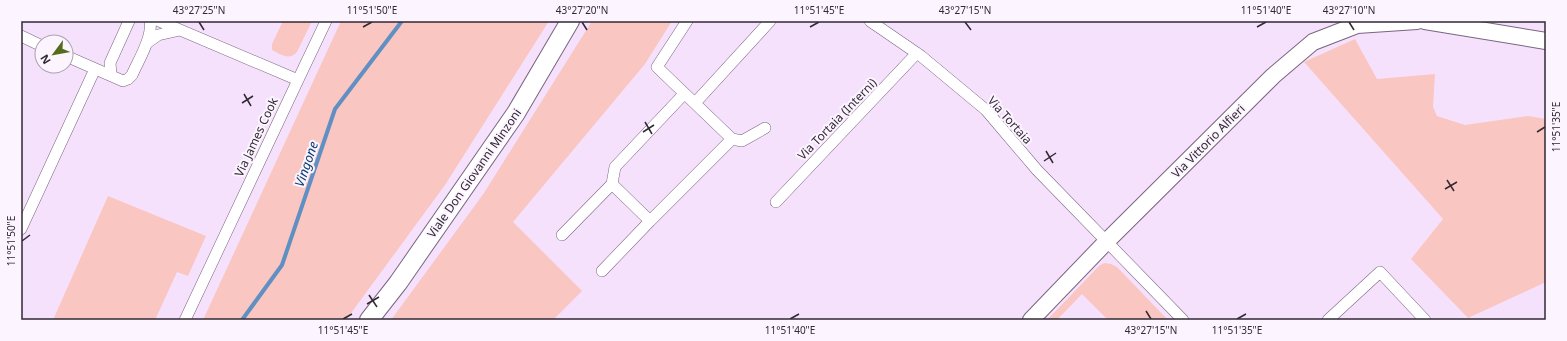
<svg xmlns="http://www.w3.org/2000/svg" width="1567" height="341" font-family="'Noto Sans',sans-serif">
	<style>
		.green { fill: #fac6c1 }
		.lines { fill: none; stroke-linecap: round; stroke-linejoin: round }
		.stream { stroke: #608fc3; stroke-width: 4 }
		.street-casing { stroke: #78667e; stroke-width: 12 }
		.secondary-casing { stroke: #78667e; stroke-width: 18 }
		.primary-casing { stroke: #78667e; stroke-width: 20 }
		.street { stroke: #fff; stroke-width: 11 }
		.secondary { stroke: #fff; stroke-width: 16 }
		.primary { stroke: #fff; stroke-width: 18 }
		.ticks { fill: none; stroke: #312933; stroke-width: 1.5 }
		.labels { text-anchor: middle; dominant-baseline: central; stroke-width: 4; stroke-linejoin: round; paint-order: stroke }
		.street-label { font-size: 12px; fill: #312933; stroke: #fcf4ff }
		.water-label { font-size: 13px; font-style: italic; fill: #0d4071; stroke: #fcf4ff }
		.neatline { fill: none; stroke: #312933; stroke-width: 1.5 }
		.ticks-label { font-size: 10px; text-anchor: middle; fill: #312933 }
	</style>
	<rect width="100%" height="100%" fill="#f6e1fd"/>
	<!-- green -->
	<path class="green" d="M283,21H312L297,52C289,61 280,54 272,50V44Z
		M341,21H549L445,185L346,320H203Z
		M592,21H672L645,64L513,222L582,291L553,320H391L484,193Z
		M1355,39L1377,79L1435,74L1433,107L1437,116L1465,125L1528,116L1546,119V282L1468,318L1411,259L1443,219L1304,62Z
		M108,196L206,236L188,276L177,272L155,320H53Z
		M1104,263L1111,264L1117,267L1168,320H1108L1082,294L1057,320H1047L1099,266Z"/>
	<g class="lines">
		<!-- stream -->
		<path class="stream" d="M242,320L282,265L335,109L402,21"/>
		<defs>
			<path id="street" d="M159,21L298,80L185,320
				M870,21L921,56L986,110L1037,170L1183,320
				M21,36L42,46
				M147,43L158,35L180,30
				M66,56L123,81L128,79L132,75C138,61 153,37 150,21
				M111,75L110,63L129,21
				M298,80L326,21
				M684,94L615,167L612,184L650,221L732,139L657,67L687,21
				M695,103L770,21
				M732,139L742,141L765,128
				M776,202L917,53
				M21,229L95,69
				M562,235L612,184
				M602,271L650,221
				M1328,320L1380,272L1425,320"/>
			<path id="secondary" d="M1425,21L1546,41
				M1031,320L1107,241L1273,76L1313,42L1357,25L1417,21"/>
			<path id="primary" d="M369,320L398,283L516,113L570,21"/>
		</defs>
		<!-- street casing -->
		<use href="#street" class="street-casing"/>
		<!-- secondary casing -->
		<use href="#secondary" class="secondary-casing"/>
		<!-- primary casing -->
		<use href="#primary" class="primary-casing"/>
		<!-- street -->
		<use href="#street" class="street"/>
		<!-- secondary -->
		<use href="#secondary" class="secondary"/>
		<!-- primary -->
		<use href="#primary" class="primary"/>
	</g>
	<!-- ticks -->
	<path class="ticks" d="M199,22L204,30M582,22L587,30M965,22L971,30M1349,22L1354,30M363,27L372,22M810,27L819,22M1257,27L1266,22M244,94L251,106M242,103L253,96M645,122L652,134M643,132L654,125M1537,132L1545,127M1046,151L1053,163M1044,161L1056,153M1447,180L1454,191M1445,189L1457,182M22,241L30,235M369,295L377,307M367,304L379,297M1146,311L1151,319M343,319L352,314M790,319L799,314M1237,319L1246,314"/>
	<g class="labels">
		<!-- street labels -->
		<g class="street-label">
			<text transform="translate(837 119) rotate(-46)">Via Tortaia (Interni)</text>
			<text transform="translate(1010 120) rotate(48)">Via Tortaia</text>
			<text transform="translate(256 137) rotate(-65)">Via James Cook</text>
			<text transform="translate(1208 141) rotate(-45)">Via Vittorio Alfieri</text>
			<text transform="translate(474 173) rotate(-55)">Viale Don Giovanni Minzoni</text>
		</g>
		<!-- water labels -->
		<g class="water-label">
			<text transform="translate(306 164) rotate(-71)">Vingone</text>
		</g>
	</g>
	<!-- border -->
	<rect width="1567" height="341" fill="none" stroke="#fcf4ff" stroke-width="44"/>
	<!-- north arrow -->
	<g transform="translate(54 54) rotate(238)"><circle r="19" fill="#fcf4ff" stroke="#aba3ad"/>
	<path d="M0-3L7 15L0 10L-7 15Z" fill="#556c1c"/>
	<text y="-6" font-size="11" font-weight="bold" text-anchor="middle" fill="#312933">N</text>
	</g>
	<rect x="22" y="22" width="1523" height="297" class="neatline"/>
	<g class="ticks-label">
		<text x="199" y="14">43°27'25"N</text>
		<text x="372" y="14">11°51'50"E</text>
		<text x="582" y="14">43°27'20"N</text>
		<text x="819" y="14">11°51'45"E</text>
		<text x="965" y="14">43°27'15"N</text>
		<text x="1266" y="14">11°51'40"E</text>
		<text x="1349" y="14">43°27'10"N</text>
		<text transform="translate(1556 127) rotate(-90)" y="4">11°51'35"E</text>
		<text transform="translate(11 241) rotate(-90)" y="4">11°51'50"E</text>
		<text x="343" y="334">11°51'45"E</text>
		<text x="790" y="334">11°51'40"E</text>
		<text x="1151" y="334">43°27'15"N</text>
		<text x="1237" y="334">11°51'35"E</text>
	</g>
</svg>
